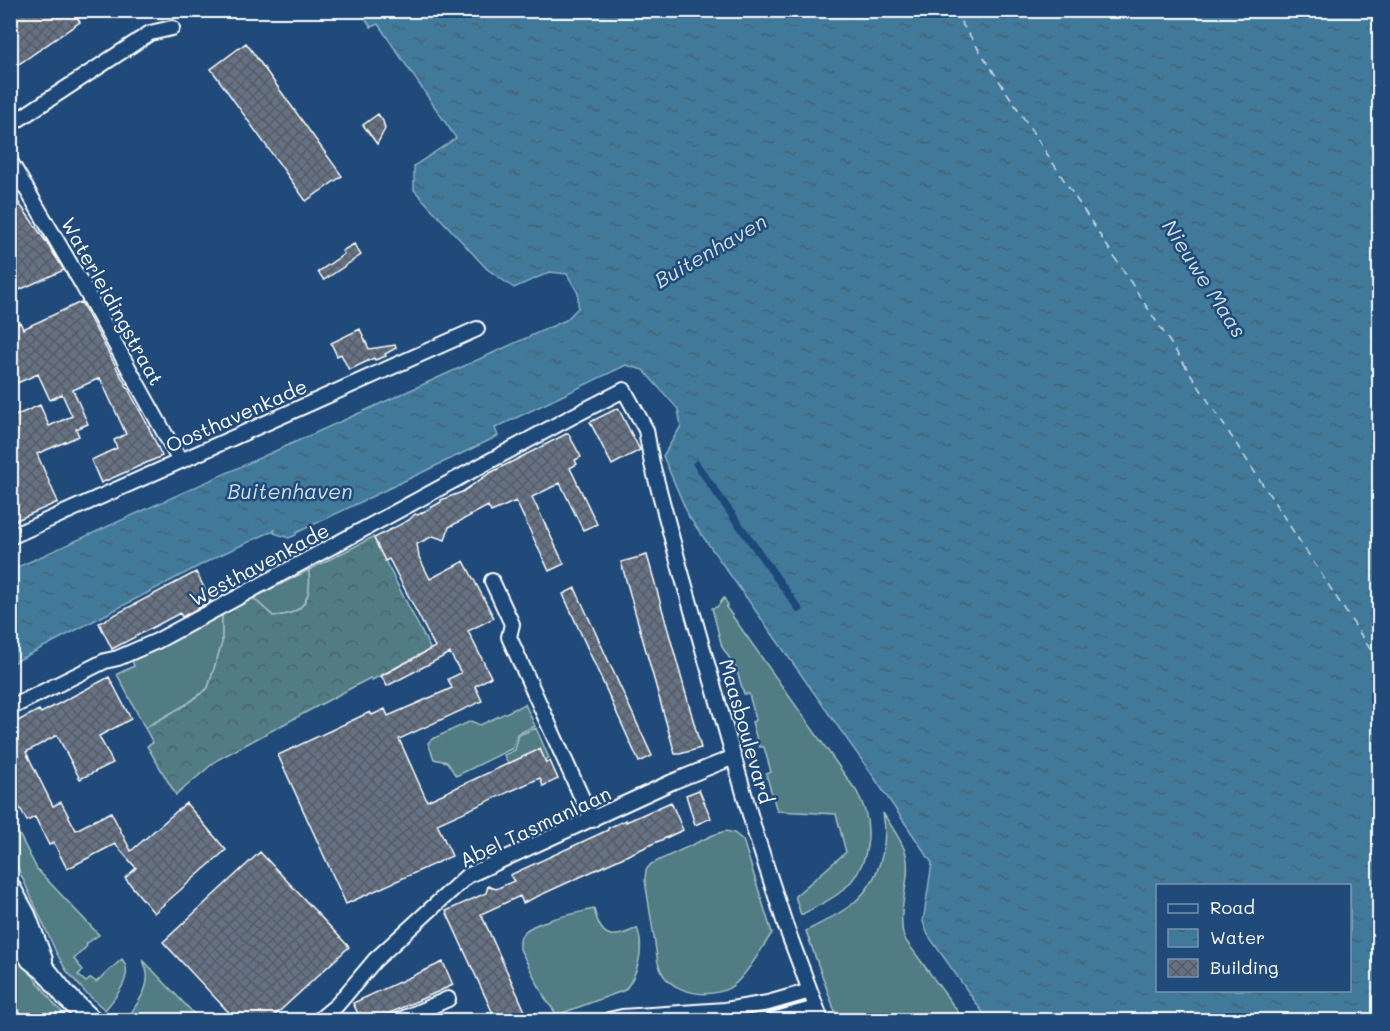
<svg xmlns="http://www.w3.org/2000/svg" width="1390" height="1031" font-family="Mali,sans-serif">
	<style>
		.grass { fill: #517c84; stroke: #a8bec2; stroke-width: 1.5 }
		.forest { fill: url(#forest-crowns); stroke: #a8bec2; stroke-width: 1.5 }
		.water { fill: url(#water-ripples); stroke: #8cafc2; stroke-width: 1.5; fill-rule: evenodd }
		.pier { fill: #1f4a7a }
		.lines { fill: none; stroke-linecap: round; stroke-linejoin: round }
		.ferry { stroke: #cfdee6; stroke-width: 1.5; stroke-dasharray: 8 6; stroke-linecap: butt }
		.building { fill: url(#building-cross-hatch); stroke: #fff; stroke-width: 1.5 }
		.minor-casing { stroke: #fff; stroke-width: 18 }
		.secondary-casing { stroke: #fff; stroke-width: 24 }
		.minor { stroke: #1f4a7a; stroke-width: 14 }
		.secondary { stroke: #1f4a7a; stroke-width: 20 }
		.labels { text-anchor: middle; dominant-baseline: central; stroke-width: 5; stroke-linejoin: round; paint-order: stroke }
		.street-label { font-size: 20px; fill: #fff; stroke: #1f4a7a }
		.water-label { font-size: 21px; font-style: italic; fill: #cfdee6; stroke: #1f4a7a }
	</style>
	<defs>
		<pattern id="forest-crowns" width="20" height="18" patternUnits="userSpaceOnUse" patternTransform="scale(1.5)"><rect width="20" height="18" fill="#517c84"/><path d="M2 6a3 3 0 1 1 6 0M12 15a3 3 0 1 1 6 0" fill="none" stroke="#4e6468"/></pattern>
		<pattern id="water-ripples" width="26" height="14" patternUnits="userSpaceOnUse" patternTransform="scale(1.5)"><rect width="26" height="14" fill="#40799a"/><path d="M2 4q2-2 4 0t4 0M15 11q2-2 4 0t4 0" fill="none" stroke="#466273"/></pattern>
		<pattern id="building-cross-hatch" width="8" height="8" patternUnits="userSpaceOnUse" patternTransform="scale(1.5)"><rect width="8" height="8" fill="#657184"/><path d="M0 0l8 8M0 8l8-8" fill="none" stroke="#565b62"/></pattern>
	</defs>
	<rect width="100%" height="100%" fill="#1f4a7a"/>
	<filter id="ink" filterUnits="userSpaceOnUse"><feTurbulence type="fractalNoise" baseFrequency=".0167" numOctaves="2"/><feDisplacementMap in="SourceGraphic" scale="12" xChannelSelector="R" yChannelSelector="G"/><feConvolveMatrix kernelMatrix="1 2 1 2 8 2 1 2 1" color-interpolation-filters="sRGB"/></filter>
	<g filter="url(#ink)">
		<!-- grass -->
		<path class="grass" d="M309,570C312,599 304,615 273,616L253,598Z
			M724,598L728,605L726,607L857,792C876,826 871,869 838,894C827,902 813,908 801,915L795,896L846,852L836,814L777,811L766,774L771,772L764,747H759L752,722L756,720L749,694H744L736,668L722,647L712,608L717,607Z
			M222,614V643L208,688L187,704L145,728L117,674L134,666L132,660Z
			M525,704L535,726L517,734L513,748L456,776L447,762L434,759L428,743L432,739L471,721L480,725Z
			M536,728L549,758L545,760L540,750L508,764L504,755L515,750L519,735Z
			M883,813C891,826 902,840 906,854C912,881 896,909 904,938L964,1020H838L806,931C821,923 838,915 851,905C879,883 889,847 883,813Z
			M11,824L19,834L37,869L99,935L86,944L87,946L74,959L83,970L78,975L86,982L91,978L96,982L122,959C135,975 116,997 105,1010L85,992L66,970L56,952L11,853Z
			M726,831L734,833L743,840L772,933C761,949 751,969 736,983C718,1000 679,996 664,976C661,972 660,967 658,963L645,880L646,870L651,864L713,835Z
			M594,909C601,938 611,941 637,928C645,948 638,974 625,990L557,1015L545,998L520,949C520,944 519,939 522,935C530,921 578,913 594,909Z
			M10,946L55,1005L70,1020H11Z
			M142,959L199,1019L200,1020H126C139,1001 156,983 142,959Z"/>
		<!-- forest -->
		<path class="forest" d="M373,537L430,648L429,650L372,680L370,678L217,760L176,795L147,746L153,743L145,728L187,704L208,688L222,643V614L253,598L273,616C304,615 312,599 309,570Z"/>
		<!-- water -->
		<path class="water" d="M360,11H1379V1020H988L928,935L923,922L932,863L871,773L689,517L663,456L681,426L678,409L643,370L626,365L495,428L498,436L296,533V535L289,538L274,533L275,530L218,556L11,664V570L566,320L578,308V293L567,274L550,272L514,288L487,269L414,190V166L456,138L378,24L371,27ZM1158,886H1350V990H1158Z"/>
		<!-- pier -->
		<path class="pier" d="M697,459L727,501L804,610L798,614L741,534L692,464Z"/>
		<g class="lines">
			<!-- ferry -->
			<path class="ferry" d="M953,10L1380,664"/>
		</g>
		<!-- building -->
		<path class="building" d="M10,10H72L80,22L10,70Z
			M246,43L342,176L306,201L211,69Z
			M378,114L383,121L385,129L377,144L363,125Z
			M10,190L47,243L64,270L10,294Z
			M354,244L361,255L324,280L318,272L344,254L342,251Z
			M81,302L147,424L162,456L101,483L91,460L117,448L114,440L126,434L100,378L73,390L88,424L76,429L79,436L37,454L58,502L10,523V418L40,405L49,426L72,416L62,394L50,400L38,374L10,386V326L20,322L23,329Z
			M360,329L369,349L395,345L396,348L385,354L386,356L375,360L374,358L349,370L341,354L337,356L331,343Z
			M618,408L640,450L612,465L590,422Z
			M568,433L581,457L575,460L577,464L570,468L597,524L583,530L560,483L532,497L564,564L549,571L516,501L491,512L488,506L449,527L445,540L433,536L417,544L419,557L430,579L464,561L494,618L468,631L491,677L475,686L482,701L399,739L427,801L540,749L546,763L550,761L558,779L543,786L540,778L437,824L452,856L346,904L278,755L370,712L372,715L385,709L388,716L452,688L448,679L461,673L450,653L387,686L381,676L435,647L389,559L385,561L374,538L409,520L415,514L418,515L441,502V500L462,492L490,473Z
			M647,555L701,748L680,754H675L621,562Z
			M196,572L211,601L182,617L180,613L112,649L99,623Z
			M575,588L652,756L639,762L563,594Z
			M109,677L131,719L99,736L113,763L80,779L57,735L26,752L53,806L61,802L76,830L111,812L131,851L186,803L226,850L154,913L125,878L136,868L115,844L67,869L54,843L49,845L35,817L27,821L10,790V725L39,710L41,713Z
			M699,790L711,818L695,825L686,795Z
			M671,802L683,830L523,903L520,896L481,914L529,1020H496L446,911L486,893L488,886L496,889L514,881L510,875L608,830V828L626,820V822Z
			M260,852L349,947L270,1020H236L163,942Z
			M443,962L453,985L374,1020H361L353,1003Z"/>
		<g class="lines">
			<defs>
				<path id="minor" d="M10,125L150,33L172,28
					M10,161L82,284L180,461
					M10,537L477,329
					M492,581L512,624L509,637L592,820
					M10,708L105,661L118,658L157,641L573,416L624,390L646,430L652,464L679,565L755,832L786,927L821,1020
					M319,1020L337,1005L375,960L467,876L672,782L734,757
					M400,1020L448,999
					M609,1020L622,1017L725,1010L768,1003L810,991
					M773,1020L816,1008"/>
				<path id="secondary" d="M10,888L25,915L42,960
					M10,925L31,959L46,971L66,996L91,1020"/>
			</defs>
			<!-- minor casing -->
			<use href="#minor" class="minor-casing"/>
			<!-- secondary casing -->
			<use href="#secondary" class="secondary-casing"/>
			<!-- minor -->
			<use href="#minor" class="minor"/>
			<!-- secondary -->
			<use href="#secondary" class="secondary"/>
		</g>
	</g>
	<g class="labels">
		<!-- street labels -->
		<g class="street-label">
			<text transform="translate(113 301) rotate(61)">Waterleidingstraat</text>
			<text transform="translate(236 415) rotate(-24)">Oosthavenkade</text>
			<text transform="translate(259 564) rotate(-28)">Westhavenkade</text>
			<text transform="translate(747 731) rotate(74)">Maasboulevard</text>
			<text transform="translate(535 826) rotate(-25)">Abel Tasmanlaan</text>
		</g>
		<!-- water labels -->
		<g class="water-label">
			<text transform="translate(710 250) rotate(-30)">Buitenhaven</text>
			<text transform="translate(1205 278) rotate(57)">Nieuwe Maas</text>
			<text x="290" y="490">Buitenhaven</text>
		</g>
	</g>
	<!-- margin -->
	<rect width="1390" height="1031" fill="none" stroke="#1f4a7a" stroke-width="36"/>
	<rect x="18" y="18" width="1354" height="995" fill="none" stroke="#fff" stroke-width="2" filter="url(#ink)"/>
	<!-- legend -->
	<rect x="1156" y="884" width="195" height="108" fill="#1f4a7a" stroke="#7992af" stroke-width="1.5"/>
	<rect x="1168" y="904" width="30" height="9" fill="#1f4a7a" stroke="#7992af" stroke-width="1.5"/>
	<text x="1210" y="914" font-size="18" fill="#ffffff">Road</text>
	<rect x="1168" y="929" width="30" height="18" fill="url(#water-ripples)" stroke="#7992af" stroke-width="1.5"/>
	<text x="1210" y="944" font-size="18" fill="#ffffff">Water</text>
	<rect x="1168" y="959" width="30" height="18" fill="url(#building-cross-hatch)" stroke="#7992af" stroke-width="1.5"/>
	<text x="1210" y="974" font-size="18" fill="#ffffff">Building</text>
</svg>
